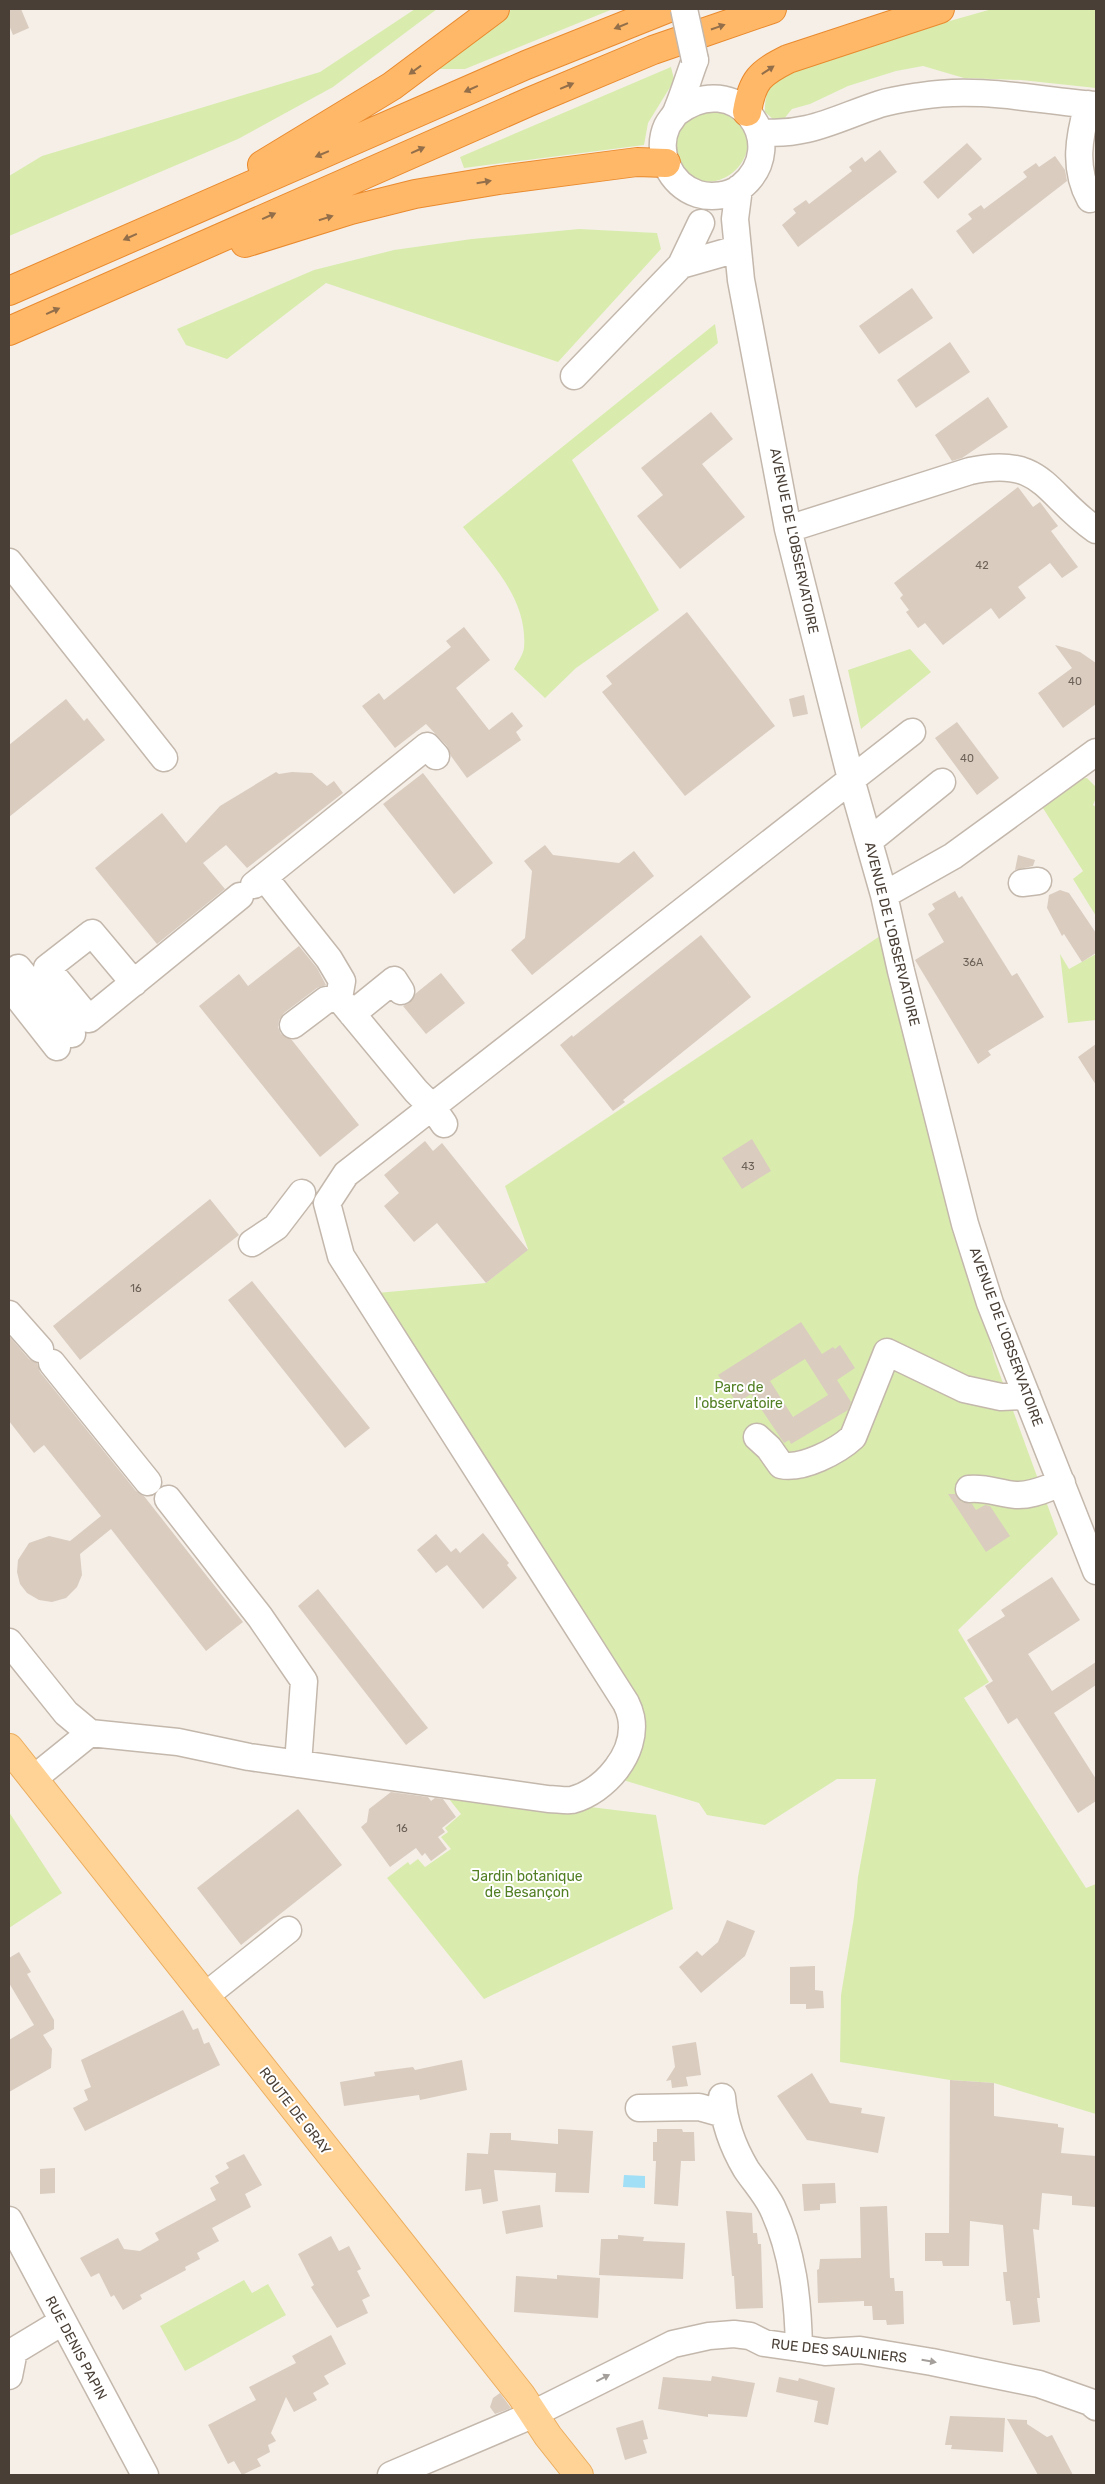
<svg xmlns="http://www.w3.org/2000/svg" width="1105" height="2484" font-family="Rubik,sans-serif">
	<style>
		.green { fill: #d9ecae }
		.water { fill: #a0dff6 }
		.building { fill: #daccbf; fill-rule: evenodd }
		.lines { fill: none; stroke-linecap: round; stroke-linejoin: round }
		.minor-casing { stroke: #c4b8ac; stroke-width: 29 }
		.major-casing { stroke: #ecae5e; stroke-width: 30 }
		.highway-casing { stroke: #e98a2e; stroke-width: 30 }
		.minor { stroke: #fff; stroke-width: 26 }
		.major { stroke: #ffd396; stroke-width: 28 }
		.highway { stroke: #ffb868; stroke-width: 28 }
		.minor-bridge-casing { stroke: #c4b8ac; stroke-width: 29; stroke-linecap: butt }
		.minor-bridge { stroke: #fff; stroke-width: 26 }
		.oneway { fill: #926f4a }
		.oneway2 { fill: #a49f9a }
		.labels { text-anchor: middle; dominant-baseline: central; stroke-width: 4; stroke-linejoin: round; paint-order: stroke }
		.number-label { font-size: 11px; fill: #6d6258 }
		.street-label { font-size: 14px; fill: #493f36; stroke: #fff }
		.park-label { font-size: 14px; fill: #537f24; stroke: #fff }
	</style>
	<rect width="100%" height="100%" fill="#f5efe8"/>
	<!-- green -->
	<path class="green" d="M415,9H437L333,87L238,139L9,236V176L42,156L320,72Z
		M512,9H613L465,69H438Z
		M992,9H1096V88L1021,80L964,78L923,66L896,71L848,86L810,104L792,109L783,120H774L765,112C765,96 767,88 779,77L904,34Z
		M671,67L674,79L672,84L648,123L644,145L464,168L460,157Z
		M722,110C727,113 734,116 738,121C771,156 711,207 681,167C677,161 672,148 674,141C676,133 682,124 686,117Z
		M579,229L657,233L661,249L558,362L326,283L227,359L186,345L177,329L314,270L394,250L472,239Z
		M715,324L718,343L572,460L659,610L576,668L545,698L514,669C517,663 523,655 524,648C528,599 491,563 463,527Z
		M910,649L931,672L861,729L848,670Z
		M1087,778L1096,787V798L1093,805L1096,807V916L1073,879L1083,871L1041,805L1078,779Z
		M883,934L995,1361L1058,1534L958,1630L989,1682L964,1698L1086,1888L1096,1884V2114L994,2083L950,2080L840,2062L841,1995L854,1917L858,1877L876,1779H837L765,1825L707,1815L699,1803L623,1780L642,1745L366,1294L486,1283L528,1249L505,1186Z
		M1060,954L1069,969L1096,954V1020L1068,1023Z
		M441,1789L656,1815L673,1909L484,1999L387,1878L408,1862L410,1865L418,1859L425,1867L451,1849L441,1837L448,1832L445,1828L461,1814Z
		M9,1812L62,1893L9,1928Z
		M244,2280L252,2293L268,2284L286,2315L185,2371L160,2326Z"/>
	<!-- water -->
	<path class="water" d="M624,2175L645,2176V2188L623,2187Z"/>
	<!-- building -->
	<path class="building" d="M9,9H21L29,28L13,35L9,25Z
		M967,143L982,159L938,199L923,182Z
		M880,150L897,172L798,247L782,225L796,213L793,209L806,200L809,204L852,171L849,167L862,157L865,162Z
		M1055,156L1065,170L1067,181L973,254L956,231L972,219L968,214L981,205L984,209L1027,177L1023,172L1036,163L1039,167Z
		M912,288L933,318L879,354L859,326Z
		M950,342L970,372L916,408L897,380Z
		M988,397L1008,427L962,458L952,461L935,435Z
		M711,412L733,439L702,464L745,517L680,569L637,516L663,495L641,468Z
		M1018,487L1033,507L1040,502L1058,526L1051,531L1078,567L1062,578L1050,563L1018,587L1026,598L999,619L991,608L943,645L925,623L918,628L906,612L909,610L900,598L903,595L894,583Z
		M687,612L775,726L685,796L602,692L612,684L606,676Z
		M464,627L490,660L456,688L489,730L512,712L523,726L516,732L521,740L467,778L451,756L447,746L426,724L395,748L362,706L379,693L384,700L451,647L446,641Z
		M1055,645L1080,652L1096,663V704L1063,728L1038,693L1072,668Z
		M804,695L808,714L793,717L789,699Z
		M66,699L84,721L87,718L105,740L9,817V745Z
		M957,722L999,778L977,795L935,738Z
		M276,772L279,774L292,772L312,773L327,786L334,781L343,793L247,868L226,845L203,863L225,889L157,944L95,868L162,813L186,843L220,806Z
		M423,773L493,863L454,894L383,804Z
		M545,845L553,855L619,863L634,851L654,876L532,975L511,950L525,938L532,871L524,861Z
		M1018,855L1035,860L1033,866L1015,870Z
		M1060,890L1069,893L1096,933V953L1082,962L1064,934L1062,936L1047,908L1049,895Z
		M955,891L959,898L962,896L1012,976L1017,973L1044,1017L988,1051L991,1055L978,1064L915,960L944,942L928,914L935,909L932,904Z
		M701,935L751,997L623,1100L625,1102L613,1111L560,1045L572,1035L573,1037Z
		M299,946L317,968L326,985L317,988L284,1013L279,1020L278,1027L281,1034L291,1039L359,1125L320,1157L199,1006L239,974L248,986Z
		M441,973L465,1003L426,1034L403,1006L409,1003L415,994Z
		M1096,1044V1085L1078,1057Z
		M752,1139L771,1171L742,1189L722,1158Z
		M425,1141L433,1151L442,1143L528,1250L486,1283L437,1223L414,1242L384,1206L399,1193L384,1175Z
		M210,1199L239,1235L80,1360L53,1326Z
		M252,1281L370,1428L345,1448L228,1300Z
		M801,1322L822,1354L833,1347L835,1349L840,1345L855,1368L837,1380L851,1402L848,1410L791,1444L789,1440L784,1443L751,1394L737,1403L718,1375ZM805,1359L828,1395L793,1417L770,1381Z
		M9,1336L29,1359L37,1363L40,1372L136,1491L144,1496L243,1622L206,1651L111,1529L80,1554L82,1575L77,1587L66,1598L52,1602L39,1600L27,1593L20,1584L17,1572L18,1560L29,1543L49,1536L70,1541L101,1516L44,1445L34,1453L9,1421Z
		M948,1494H955L962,1502L972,1504L976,1510L985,1505L990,1506L1010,1536L986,1552Z
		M483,1533L509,1563L507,1565L517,1578L483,1609L447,1565L436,1573L417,1550L436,1534L451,1552L456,1548L460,1553Z
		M1052,1577L1080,1620L1028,1654L1052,1691L1096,1662V1685L1054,1713L1096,1779V1801L1078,1813L1017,1718L1008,1724L985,1686L993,1681L967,1640L1005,1616L1001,1610Z
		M318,1589L428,1728L406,1745L298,1606Z
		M391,1792L428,1797L431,1801L435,1798L443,1799L456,1817L442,1828L445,1832L438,1837L447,1849L431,1861L425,1853L422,1856L416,1848L390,1867L361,1827L367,1822L369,1809Z
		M298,1809L342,1865L241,1945L197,1888Z
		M727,1920L755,1931L745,1956L701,1993L679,1967L697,1951L702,1956L718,1942Z
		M19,1952L31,1972L27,1974L54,2020V2029L43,2035L52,2049L51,2068L9,2092V2040L34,2025L9,1983V1958Z
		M815,1966V1990L823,1991L824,2008L806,2009V2004H790V1967Z
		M183,2010L193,2030L198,2028L204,2044L209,2042L220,2065L85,2131L73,2108L88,2100L84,2090L91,2087L81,2060Z
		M696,2042L701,2075L686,2077L688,2086L672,2088L671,2080L666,2081L675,2067L672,2046Z
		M462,2060L467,2090L420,2100L419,2095L344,2106L340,2082L375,2076L374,2072L413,2067L415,2070Z
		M812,2073L830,2103L862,2108L861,2113L885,2117L878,2153L807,2140L777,2096Z
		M950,2080L994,2083V2116L1058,2124V2127L1064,2128L1061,2153L1096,2156V2207L1072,2205V2196L1042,2193L1039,2230L1033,2229L1040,2298H1037L1040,2322L1013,2325L1010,2301H1006L1003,2272H1007L1003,2225L970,2221L969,2266H943L942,2261H925V2233H949Z
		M558,2129L593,2131L589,2193L555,2192L556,2173L494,2170L498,2201L483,2204L481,2189L465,2191L467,2153L488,2154L490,2133H511V2140L558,2144Z
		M657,2129H682L683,2132H694L695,2161H681L678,2206L654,2204L656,2161H653V2142H657Z
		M244,2154L262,2185L245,2194L251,2207L212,2228L219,2241L197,2253L200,2259L185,2267L186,2270L140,2295L142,2299L123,2310L114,2295L111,2297L99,2273L91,2277L80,2258L118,2238L124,2249L140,2251L159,2240L155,2233L216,2200L210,2188L219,2183L215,2176L229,2168L226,2163Z
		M55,2168V2193L40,2194V2169Z
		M835,2183L836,2203L820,2204V2210L804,2211L802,2184Z
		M540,2205L543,2227L506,2234L502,2211Z
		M887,2206L890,2278H894L895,2291H903L904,2324L887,2325L886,2320H873L872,2306H864V2301L818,2303L817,2270L819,2269L820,2259L861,2258L860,2207Z
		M726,2211L752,2213L753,2233H757L758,2244H761L763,2308L736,2309L734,2276H732Z
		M618,2235L644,2237L643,2241L685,2243L683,2279L599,2275L601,2239H618Z
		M331,2236L339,2251L349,2246L361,2269L357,2271L370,2296L362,2300L368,2313L337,2328L311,2287L314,2285L298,2254Z
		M557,2275L600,2278L598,2318L514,2312L516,2276L557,2279Z
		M331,2335L346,2364L324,2376L329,2384L313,2393L317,2400L294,2412L286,2397L271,2433L276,2441L268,2445L270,2452L257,2459L261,2466L242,2475L234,2461L228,2464L208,2425L256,2400L249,2387L296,2363L292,2356Z
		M712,2376L755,2383L747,2417L708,2414V2417L658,2409L663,2377L711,2381Z
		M779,2377L798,2381L799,2378L835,2388L828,2425L814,2422L818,2401L776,2392Z
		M500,2393L511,2408L495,2414L490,2407L493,2398Z
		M950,2416L1005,2418L1003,2452L951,2449L952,2445H945Z
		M1007,2419L1027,2420V2424L1047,2437L1052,2435L1073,2475H1038Z
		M643,2420L648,2439L643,2440L647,2453L625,2460L616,2428Z"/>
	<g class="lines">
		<defs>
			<path id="minor" d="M1088,104C1079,137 1073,168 1090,199
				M676,113C736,66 793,144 741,187C730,196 711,198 698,194C670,185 655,152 667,126C670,120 675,116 677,110C684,93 689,76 695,60
				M759,132C807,137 837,118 880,104C893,100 908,98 921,96C979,86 1039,101 1096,105
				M739,188L735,219L741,280L788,529L851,779L884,895L901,971L965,1224L990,1303L1096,1571
				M681,265L737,249
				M574,376L681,265L701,223
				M788,529L970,471C1044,455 1045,495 1096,530
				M9,562L164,758
				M869,841L942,782
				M264,877L329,959L342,981L339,998L416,1091L433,1108L444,1124
				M1022,883L1038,881
				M254,885L427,746L436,756
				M884,895L953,856L1096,752
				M18,968L72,1034
				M134,983L92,933L47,968L89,1019L240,896
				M9,986L57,1047
				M352,1014L394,980L401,991
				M293,1025L326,1000L339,998
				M252,1243L276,1227L302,1193
				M9,1314L40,1349
				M52,1363L148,1482
				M757,1437L769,1448L781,1465C802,1470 838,1451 853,1437L887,1352L964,1389L1001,1397L1027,1396
				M969,1489C986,1487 1000,1494 1016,1495C1032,1496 1047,1488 1062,1483
				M168,1499L260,1617L304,1681L298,1764
				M9,1642L66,1713L90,1733L178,1742L249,1757L548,1799C556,1799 565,1801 572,1800C605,1791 638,1753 631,1717C630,1712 628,1707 626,1703L341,1256L327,1203L346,1174L912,732
				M33,1779L90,1733
				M205,1996L288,1930
				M722,2097C724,2122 733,2147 746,2169C754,2181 765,2193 772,2207C793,2251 798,2300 799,2348
				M639,2108L699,2107L724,2114
				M9,2220L145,2475
				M9,2376L14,2351L62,2322
				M391,2475L525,2418L673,2344L709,2336L734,2334L750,2336L764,2343L799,2348L825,2352L860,2350L932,2362L1039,2384L1090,2402L1096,2407"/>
			<path id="major" d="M9,1748L521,2395L548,2436L579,2475"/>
			<path id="highway" d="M747,112C752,80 760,73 788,59L940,9
				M262,165L392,86L495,9
				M245,243L351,210L415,194L499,180L637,162L666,163
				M9,291L526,65L666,9
				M9,331L529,102L653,50L772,9"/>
		</defs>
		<!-- minor casing -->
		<use href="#minor" class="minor-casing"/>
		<!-- major casing -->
		<use href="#major" class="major-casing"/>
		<!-- highway casing -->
		<use href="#highway" class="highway-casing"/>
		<!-- minor -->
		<use href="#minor" class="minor"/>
		<!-- major -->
		<use href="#major" class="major"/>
		<!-- highway -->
		<use href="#highway" class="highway"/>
		<defs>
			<path id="minor-bridge" d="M684,9L695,60"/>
		</defs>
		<!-- minor-bridge casing -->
		<use href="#minor-bridge" class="minor-bridge-casing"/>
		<!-- minor-bridge -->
		<use href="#minor-bridge" class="minor-bridge"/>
	</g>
	<!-- one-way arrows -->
	<defs><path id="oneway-solid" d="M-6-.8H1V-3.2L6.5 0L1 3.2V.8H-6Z" transform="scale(1.25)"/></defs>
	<g class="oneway">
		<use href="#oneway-solid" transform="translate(621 26) rotate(158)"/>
		<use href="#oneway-solid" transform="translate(718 27) rotate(-19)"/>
		<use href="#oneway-solid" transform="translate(415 70) rotate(144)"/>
		<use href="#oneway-solid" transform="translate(768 70) rotate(-34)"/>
		<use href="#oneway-solid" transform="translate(567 86) rotate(-23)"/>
		<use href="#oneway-solid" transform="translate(471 89) rotate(156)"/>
		<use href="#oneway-solid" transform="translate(418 150) rotate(-24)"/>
		<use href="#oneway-solid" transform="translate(322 154) rotate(157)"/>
		<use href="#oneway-solid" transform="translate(484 182) rotate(-10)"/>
		<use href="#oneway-solid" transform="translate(269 216) rotate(-24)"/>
		<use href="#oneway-solid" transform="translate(326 218) rotate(-17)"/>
		<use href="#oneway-solid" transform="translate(130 237) rotate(156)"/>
		<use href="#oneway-solid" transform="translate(53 311) rotate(-24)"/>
	</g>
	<g class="oneway2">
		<use href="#oneway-solid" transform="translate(929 2361) rotate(10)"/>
		<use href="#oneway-solid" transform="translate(603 2378) rotate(-27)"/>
	</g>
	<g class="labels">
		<!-- number labels -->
		<g class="number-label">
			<text x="982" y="565">42</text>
			<text x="1075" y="681">40</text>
			<text x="967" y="758">40</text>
			<text x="973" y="962">36A</text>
			<text x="748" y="1166">43</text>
			<text x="136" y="1288">16</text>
			<text x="402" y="1828">16</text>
		</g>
		<!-- street labels -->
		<g class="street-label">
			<text transform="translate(794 541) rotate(78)">AVENUE DE L'OBSERVATOIRE</text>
			<text transform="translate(892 934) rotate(76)">AVENUE DE L'OBSERVATOIRE</text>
			<text transform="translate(1006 1337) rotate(70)">AVENUE DE L'OBSERVATOIRE</text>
			<text transform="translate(295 2111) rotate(52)">ROUTE DE GRAY</text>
			<text transform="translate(76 2348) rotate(62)">RUE DENIS PAPIN</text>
			<text transform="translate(839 2351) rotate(6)">RUE DES SAULNIERS</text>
		</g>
		<!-- park labels -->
		<g class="park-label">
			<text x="739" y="1387">Parc de<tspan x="739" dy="16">l'observatoire</tspan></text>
			<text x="527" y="1876">Jardin botanique<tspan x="527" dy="16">de Besançon</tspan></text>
		</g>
	</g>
	<!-- border -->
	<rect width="1105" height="2484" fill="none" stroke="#493f36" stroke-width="20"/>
</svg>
